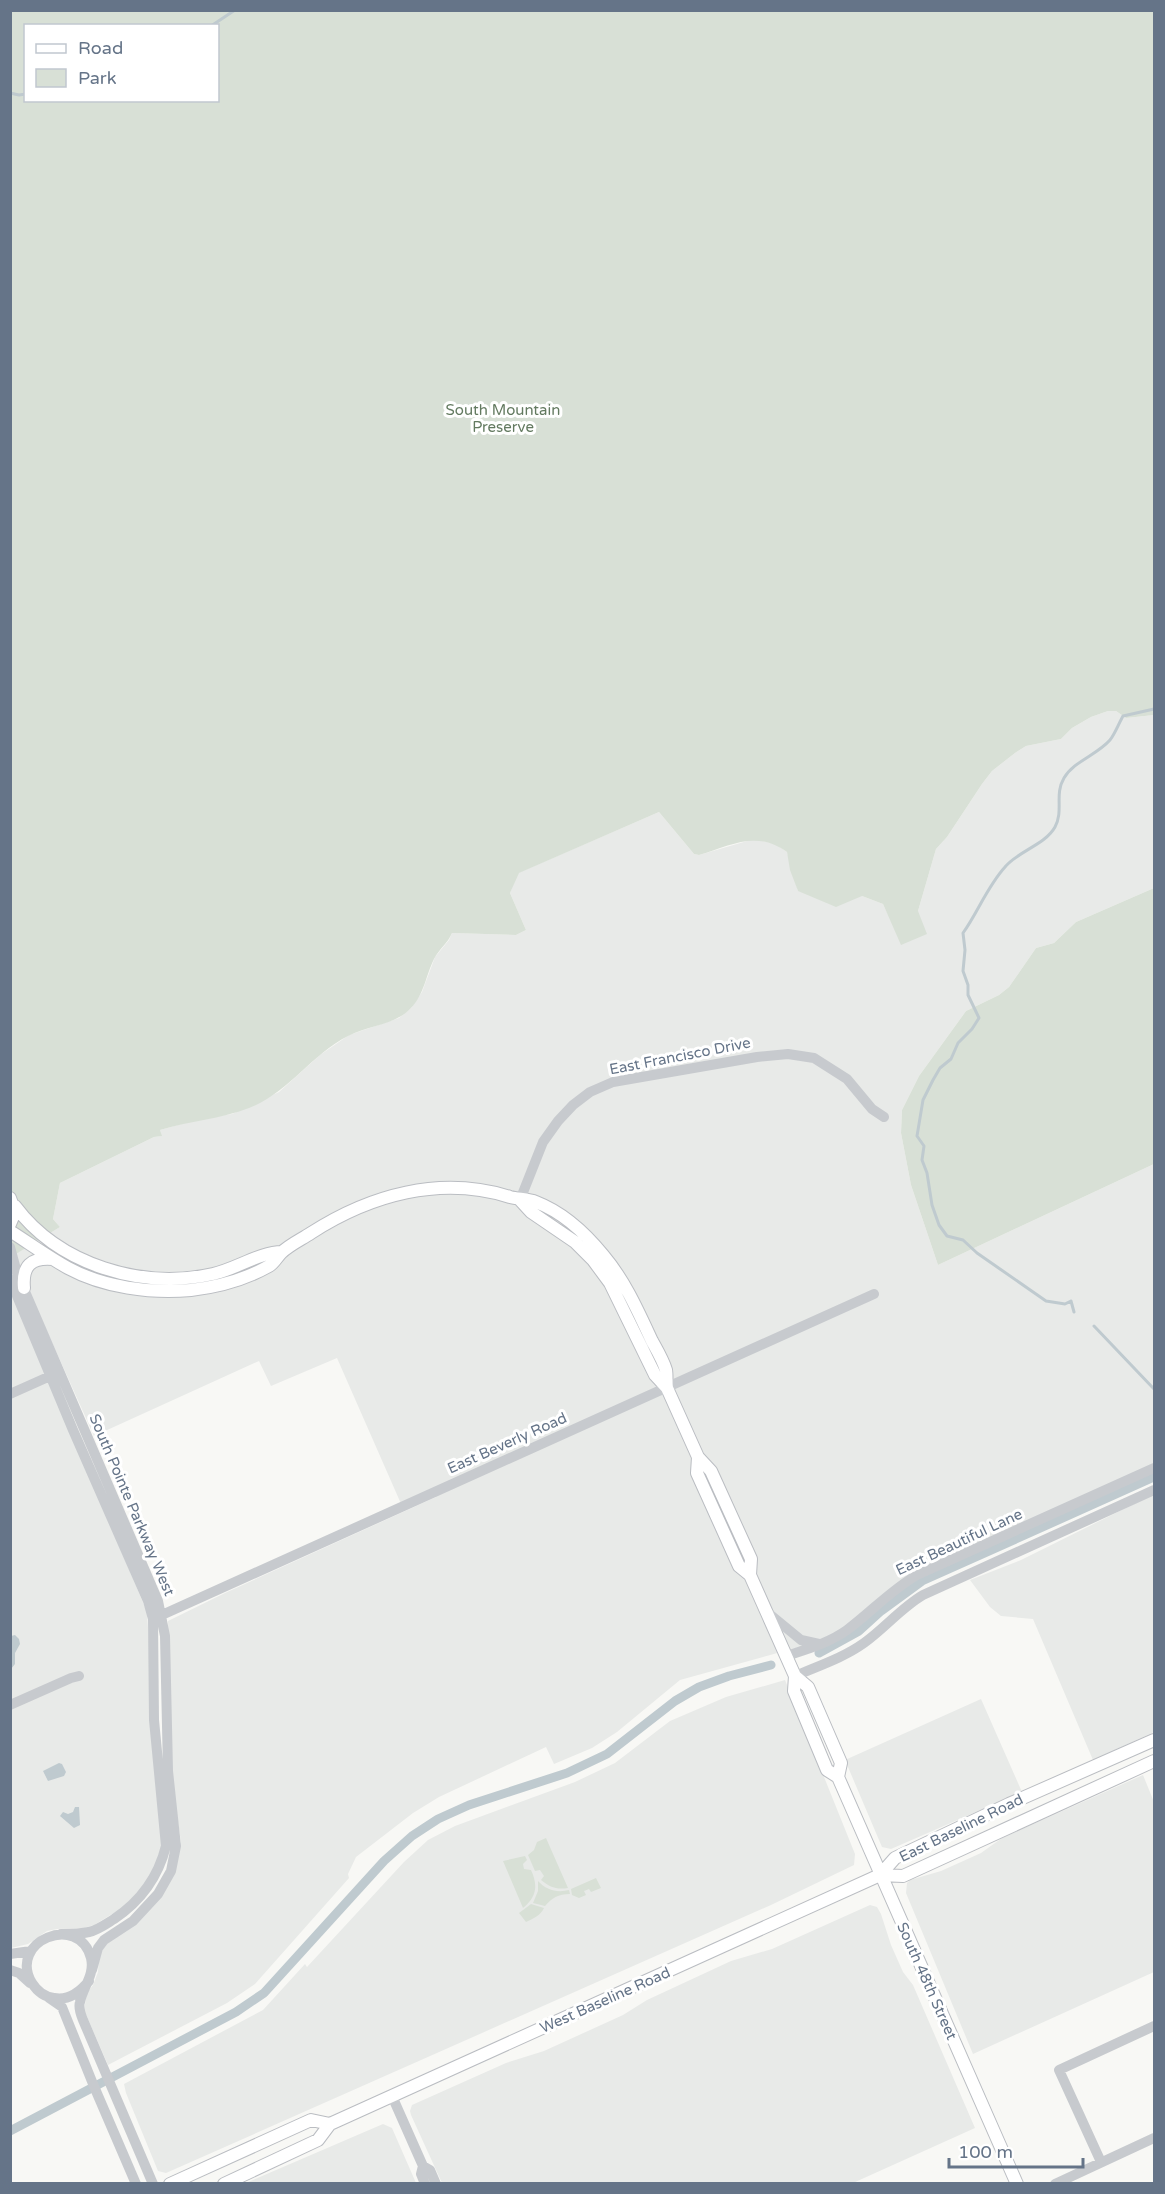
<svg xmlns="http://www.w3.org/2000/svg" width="1165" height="2194" font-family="'Varela Round',sans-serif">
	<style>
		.built { fill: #e8eae8 }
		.green { fill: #d8e0d6; fill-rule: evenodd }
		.water { fill: #bfcacf }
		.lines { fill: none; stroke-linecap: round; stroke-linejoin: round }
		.stream { stroke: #bfcacf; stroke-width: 3 }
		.canal { stroke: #bfcacf; stroke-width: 9 }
		.major-casing { stroke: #babdc2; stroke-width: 14 }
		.minor { stroke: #c7cace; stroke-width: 10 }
		.major { stroke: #fff; stroke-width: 12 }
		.labels { text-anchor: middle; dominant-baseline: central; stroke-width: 6; stroke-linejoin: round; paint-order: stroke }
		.park-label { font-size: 15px; fill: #637a60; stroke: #fff }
		.street-label { font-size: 15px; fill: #657488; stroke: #fff }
	</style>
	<rect width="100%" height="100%" fill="#f8f8f5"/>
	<!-- built -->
	<path class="built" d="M1108,711H1116L1126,718L1154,715V888L1076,922L1054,943L1036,948L1009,987L999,995L966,1011L919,1076L902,1110L901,1133L911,1185L938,1265L1154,1164V1464L923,1568L842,1631L821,1641L680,1680L617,1732L592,1748L554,1764L546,1747L439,1797L413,1813L356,1857L348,1874L349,1878L255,1984L227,2003L108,2065L84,2010L87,1993L93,1985L98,1972L99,1954L103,1946L141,1919L181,1842L171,1775L168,1621L225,1593L436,1497L434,1492L402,1506L337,1358L271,1386L259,1361L94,1436L42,1320L10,1257L60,1227L53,1219L60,1183L154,1137L161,1136L160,1130L199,1119L232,1114L279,1092L320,1055L349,1035L399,1018L411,1008L422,992L435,957L449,940L452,933L516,935L526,930L510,893L518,873L659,812L694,854L699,855L754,839L776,844L787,852L798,891L862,896L883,904L902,944L918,911L936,849L947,837L982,784L992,771L1015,753L1026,746L1061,739L1072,728L1091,717Z
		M10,1287L147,1612L162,1845L149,1882L122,1908L94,1925L84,1928L57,1929L47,1931L28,1944L11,1948Z
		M1154,1494V1732L1093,1760L1033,1619L1001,1616L990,1607L970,1580L1021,1560Z
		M785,1680L855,1854L854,1865L771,1905L166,2173L158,2171L126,2093L124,2084L263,2010L305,1964L307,1967L404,1862L428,1840L455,1826L575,1782L615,1763L670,1721L726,1697Z
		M981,1699L1022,1792L891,1849L882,1847L845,1760Z
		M1143,1775L1154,1802V1972L973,2054L906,1893L907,1883L910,1880L941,1871L981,1853L1002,1838Z
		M870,1905L877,1907L881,1914L891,1945L903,1972L913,1985L975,2128L853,2183H442L411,2115L410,2111L412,2105L506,2063L544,2051L623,2015L647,2000L731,1961L772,1949Z
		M383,2124L392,2128L416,2183H246Z"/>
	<!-- green -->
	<path class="green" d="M10,11H1154V715L1126,718L1116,711H1108L1091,717L1072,728L1061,739L1026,746L1015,753L992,771L982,784L947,837L936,849L918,911L927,934L901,945L883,904L862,896L836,907L798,891L790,870L787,852C756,830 732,845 699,855L694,854L659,812L519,873L510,893L526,930L516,935L452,933C448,943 439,949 434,959C426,975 424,995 411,1008C394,1026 369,1025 348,1036C311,1055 288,1093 249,1108C221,1119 189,1121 160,1130L162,1136L154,1137L60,1183L53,1219L60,1227L11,1257ZM26,26H218V100H26Z
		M1154,888V1164L938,1265L911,1185L901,1133L902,1110L919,1076L966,1011L999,995L1009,987L1036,948L1054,943L1076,922Z
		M546,1838L568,1888C556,1890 550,1887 541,1880L544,1876L540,1870L535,1871L528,1855L534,1850L537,1842Z
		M525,1856L527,1860L523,1864L524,1869L531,1870C538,1885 537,1897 523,1908L503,1861Z
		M596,1878L601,1888L591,1892L589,1889L584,1891L586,1895L579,1898L572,1895L571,1889Z
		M538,1881C546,1890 557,1893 569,1890L570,1894C558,1894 552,1898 545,1906L533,1903L538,1891Z
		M531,1904L544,1908C541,1915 533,1919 526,1922L519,1913Z"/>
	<!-- water -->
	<path class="water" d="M15,1635L19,1639L20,1644L15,1653V1664L11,1669V1636Z
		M59,1763L62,1764L66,1772L64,1776L48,1781L43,1771Z
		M75,1807H79L80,1825L74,1828L60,1816L63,1812L68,1814L73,1812Z"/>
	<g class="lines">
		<!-- stream -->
		<path class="stream" d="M211,26L235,10
			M10,93L19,95L26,94
			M1074,1312L1071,1301L1065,1304L1046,1301L977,1253L963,1240L947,1236L939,1225L932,1205L927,1173L922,1160L924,1146L917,1136L923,1100L933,1080L940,1068L951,1059L958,1043L972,1029L979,1018L968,995V985L963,971L965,950L963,933C978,912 987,887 1005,867C1018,851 1045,845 1055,827C1064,810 1054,795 1064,778C1074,761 1097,755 1110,740C1115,734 1119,723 1123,716L1154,709
			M1094,1326L1154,1389"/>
		<!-- canal -->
		<path class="canal" d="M819,1653L859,1631L881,1611L922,1581L1154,1477
			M10,2131L236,2012L264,1993L384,1861L412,1836L438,1819L469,1805L567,1773L607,1754L675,1701L699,1687L729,1676L771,1665"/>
		<defs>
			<path id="major" d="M10,1198L15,1212L10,1224
				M520,1200L531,1212L575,1242L593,1260L610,1283L655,1375L667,1388L698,1457L711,1471L751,1559L750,1575
				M15,1206C59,1265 142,1290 213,1274C236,1269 260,1252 282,1252
				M10,1231C29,1243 48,1257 68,1268C103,1287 151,1294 191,1290C217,1287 246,1279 269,1266C274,1263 277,1257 281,1253C289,1245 302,1239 311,1233C370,1195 440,1175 510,1197C518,1199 528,1199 536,1202C562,1212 586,1234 603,1255C625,1281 638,1311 652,1341C657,1350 663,1360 666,1370C667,1375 666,1382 667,1388
				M24,1288C22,1266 31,1257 53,1259
				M698,1457L697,1473L739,1566L750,1575L795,1676L808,1687L841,1763L838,1777
				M795,1676L794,1691L827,1770L838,1777L1017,2184
				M880,1875L903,1876L1154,1761
				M170,2184L311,2120L330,2124
				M224,2184L318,2140L330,2124L880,1875L895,1858L1009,1804L1154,1740"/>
		</defs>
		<!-- major casing -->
		<use href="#major" class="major-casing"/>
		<!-- minor -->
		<path class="minor" d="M520,1200L543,1142L558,1121L573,1105L590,1092L613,1082L757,1057L788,1054L814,1058L847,1079L872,1109L884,1117
			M10,1247L17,1273L158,1601L165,1636L168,1771L176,1846L171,1871L158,1894L133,1921L104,1940L98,1948L92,1970
			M10,1279L73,1430L148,1601L153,1619L154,1720L166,1846C158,1878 141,1901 114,1919C106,1924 98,1930 89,1932C80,1934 70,1934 61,1934
			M10,1394L57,1373
			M767,1612L801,1640L819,1644
			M153,1619L874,1294
			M786,1656C807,1649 829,1643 847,1630C871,1612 891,1590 917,1575L1154,1468
			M795,1676C818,1666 843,1658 864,1643C885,1628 901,1608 923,1595L1154,1490
			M10,1705L71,1678L79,1676
			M10,1954L31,1951
			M10,1970L19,1973L30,1983
			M89,1981C80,1992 69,2001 54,1998C45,1997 37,1991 32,1983C7,1941 79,1912 91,1958C95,1975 83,1987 80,2002C78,2008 81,2015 83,2020L153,2184
			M49,1998L62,2007L93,2084L136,2184
			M392,2096L423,2166L430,2170L436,2184
			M1101,2162L1059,2070L1154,2026
			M423,2166L421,2174L425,2184
			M1055,2184L1154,2138"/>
		<!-- major -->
		<use href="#major" class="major"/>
	</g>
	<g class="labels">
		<!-- park labels -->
		<g class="park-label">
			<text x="503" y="410">South Mountain<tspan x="503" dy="17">Preserve</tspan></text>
		</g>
		<!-- street labels -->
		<g class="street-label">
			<text transform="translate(680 1056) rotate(-11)">East Francisco Drive</text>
			<text transform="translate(507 1443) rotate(-24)">East Beverly Road</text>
			<text transform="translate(132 1505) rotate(67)">South Pointe Parkway West</text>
			<text transform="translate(959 1542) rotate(-25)">East Beautiful Lane</text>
			<text transform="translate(961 1828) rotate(-26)">East Baseline Road</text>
			<text transform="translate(927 1981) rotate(66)">South 48th Street</text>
			<text transform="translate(605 2000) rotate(-24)">West Baseline Road</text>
		</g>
	</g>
	<!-- border -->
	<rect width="1165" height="2194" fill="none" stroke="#657488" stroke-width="24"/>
	<!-- legend -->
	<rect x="24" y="24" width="195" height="78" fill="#ffffff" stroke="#c1c7cf" stroke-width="1.5"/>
	<rect x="36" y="44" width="30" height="9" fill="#ffffff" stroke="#c1c7cf" stroke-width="1.5"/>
	<text x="78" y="54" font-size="18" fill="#657488">Road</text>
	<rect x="36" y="69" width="30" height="18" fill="#d8e0d6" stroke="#c1c7cf" stroke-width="1.5"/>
	<text x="78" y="84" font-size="18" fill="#657488">Park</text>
	<!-- scale -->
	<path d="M949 2158v9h134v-9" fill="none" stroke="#657488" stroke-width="3"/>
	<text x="958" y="2158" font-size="18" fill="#657488" stroke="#ffffff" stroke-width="4.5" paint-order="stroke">100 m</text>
</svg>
